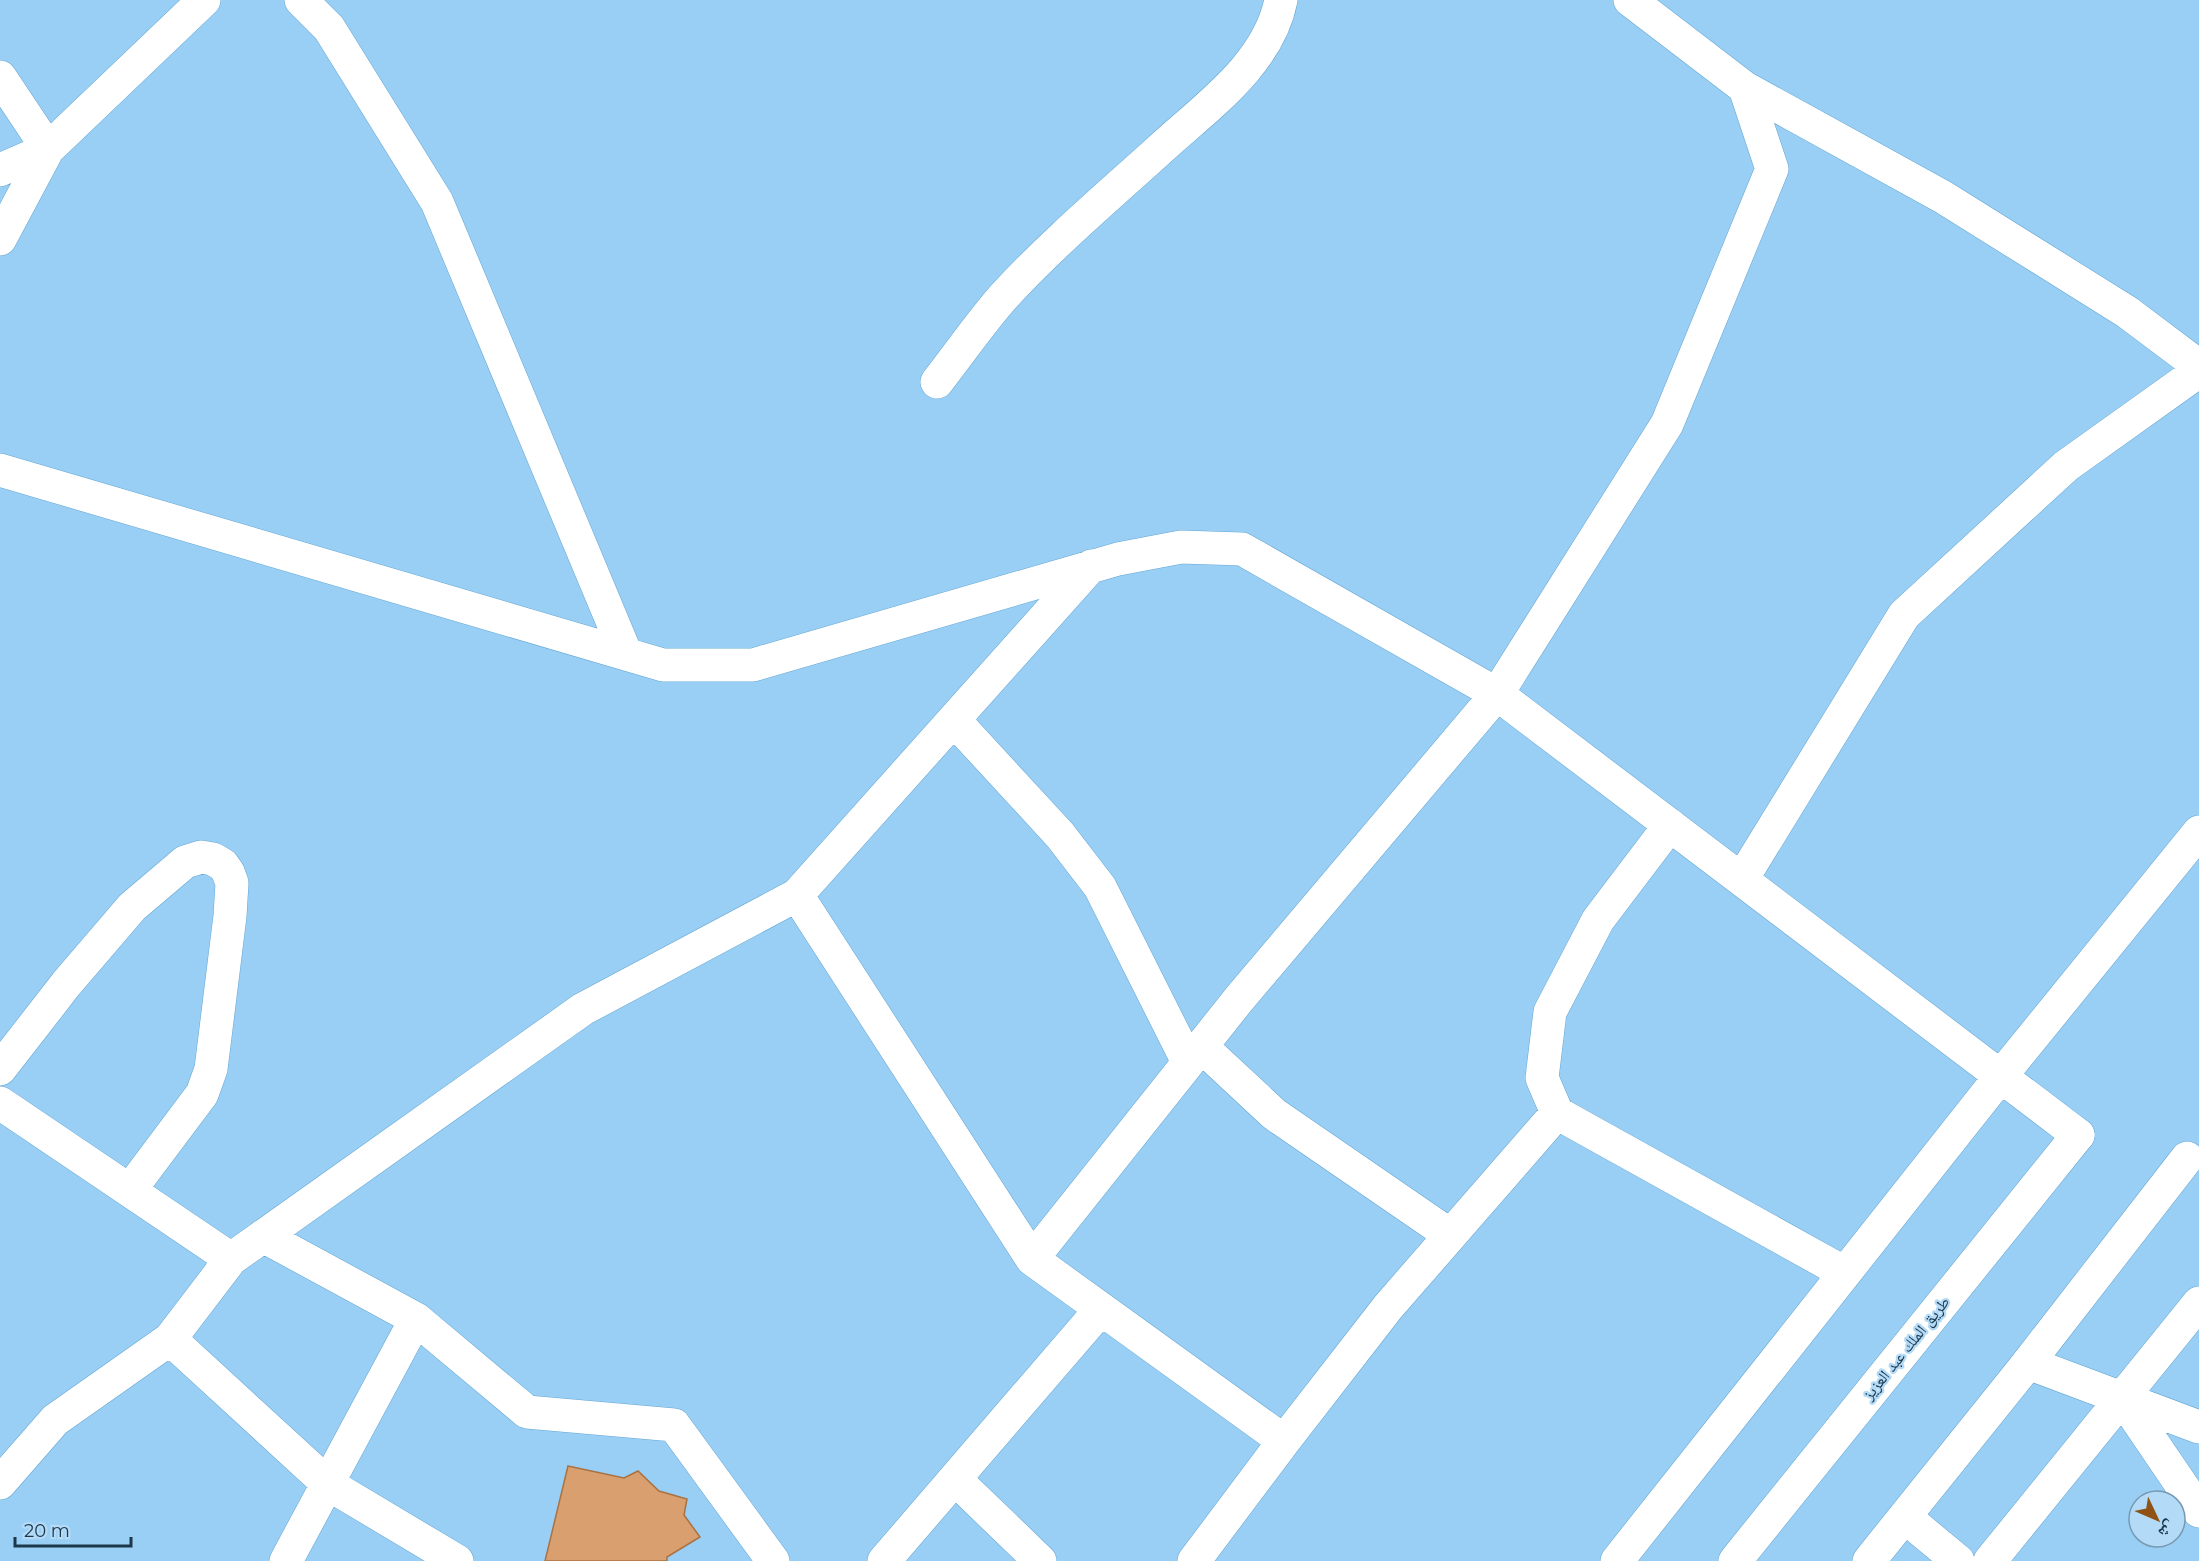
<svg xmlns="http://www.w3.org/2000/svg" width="2199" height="1561" font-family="Montserrat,'Noto Naskh Arabic',sans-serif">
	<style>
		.building { fill: #da9f6e; stroke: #aa7242; stroke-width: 1.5 }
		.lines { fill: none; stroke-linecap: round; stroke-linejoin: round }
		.minor-casing { stroke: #63a6d3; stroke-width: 34 }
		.major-casing { stroke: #63a6d3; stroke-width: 34 }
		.minor { stroke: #fff; stroke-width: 33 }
		.major { stroke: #fff; stroke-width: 33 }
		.labels { text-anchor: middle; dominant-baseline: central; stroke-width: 4.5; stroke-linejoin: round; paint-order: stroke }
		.street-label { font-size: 16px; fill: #1c384b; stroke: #b3daf7 }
	</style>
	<rect width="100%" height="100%" fill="#9acff5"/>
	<!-- building -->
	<path class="building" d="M568,1466L624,1478L638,1471L659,1491L687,1499L684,1515L700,1537L667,1557V1561H545Z"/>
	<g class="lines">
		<defs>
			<path id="minor" d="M301,0L329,28L437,202L626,654
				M0,77L48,149L0,170
				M1745,88L1943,197L2127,312L2199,366
				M0,239L48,149L204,0
				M937,382C959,354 980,323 1004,296C1051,245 1105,199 1157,152C1203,109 1268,66 1281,0
				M0,470L663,665H753L1118,559L1181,547L1242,549L1497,694L2078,1135
				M954,720L1060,835L1100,887L1188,1062
				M1670,825L1598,920L1550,1012L1542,1078L1557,1113L1845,1273
				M1742,879L1904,615L2066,466L2199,371
				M797,895L1032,1259L1284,1441
				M1201,1046L1274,1114L1450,1235
				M0,1069L66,984L132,907L185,862L201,857L213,859L223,865L228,872L232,883L230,916L211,1069L202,1094L130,1190
				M0,1103L231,1259
				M263,1236L416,1319L527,1412L674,1425L773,1561
				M1032,1259L1239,999L1497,694L1667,424L1772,169L1745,88L1630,0
				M170,1339L328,1484L457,1561
				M2028,1363L2199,1427
				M2123,1399L2199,1511
				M955,1479L1040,1561
				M0,1483L55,1420L170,1339L231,1259L583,1009L797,895L1091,566
				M1905,1517L1958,1561
				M286,1561L416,1319
				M884,1561L1101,1309
				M1194,1561L1284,1441L1388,1307L1557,1113
				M1617,1561L2000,1077L2199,832
				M1990,1561L2199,1303"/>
			<path id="major" d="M1735,1561L2078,1135
				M1869,1561L2028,1363L2187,1158"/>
		</defs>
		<!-- minor casing -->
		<use href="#minor" class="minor-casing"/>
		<!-- major casing -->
		<use href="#major" class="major-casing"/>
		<!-- minor -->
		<use href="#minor" class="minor"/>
		<!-- major -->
		<use href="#major" class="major"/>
	</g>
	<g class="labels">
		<!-- street labels -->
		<g class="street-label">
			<text transform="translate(1906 1348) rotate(-51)">طريق الملك عبد العزيز</text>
		</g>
	</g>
	<!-- north arrow -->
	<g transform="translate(2157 1519) rotate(134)"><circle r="28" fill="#b3daf7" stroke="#7799b2" stroke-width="1.5"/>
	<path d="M0-4.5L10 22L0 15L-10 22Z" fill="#8f5214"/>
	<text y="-9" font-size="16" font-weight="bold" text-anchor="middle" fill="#1c384b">ش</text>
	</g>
	<!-- scale -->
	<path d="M15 1537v9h116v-9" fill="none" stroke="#1c384b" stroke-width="3"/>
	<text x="24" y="1537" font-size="18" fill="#1c384b" stroke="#b3daf7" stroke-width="4.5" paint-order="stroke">20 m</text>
</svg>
